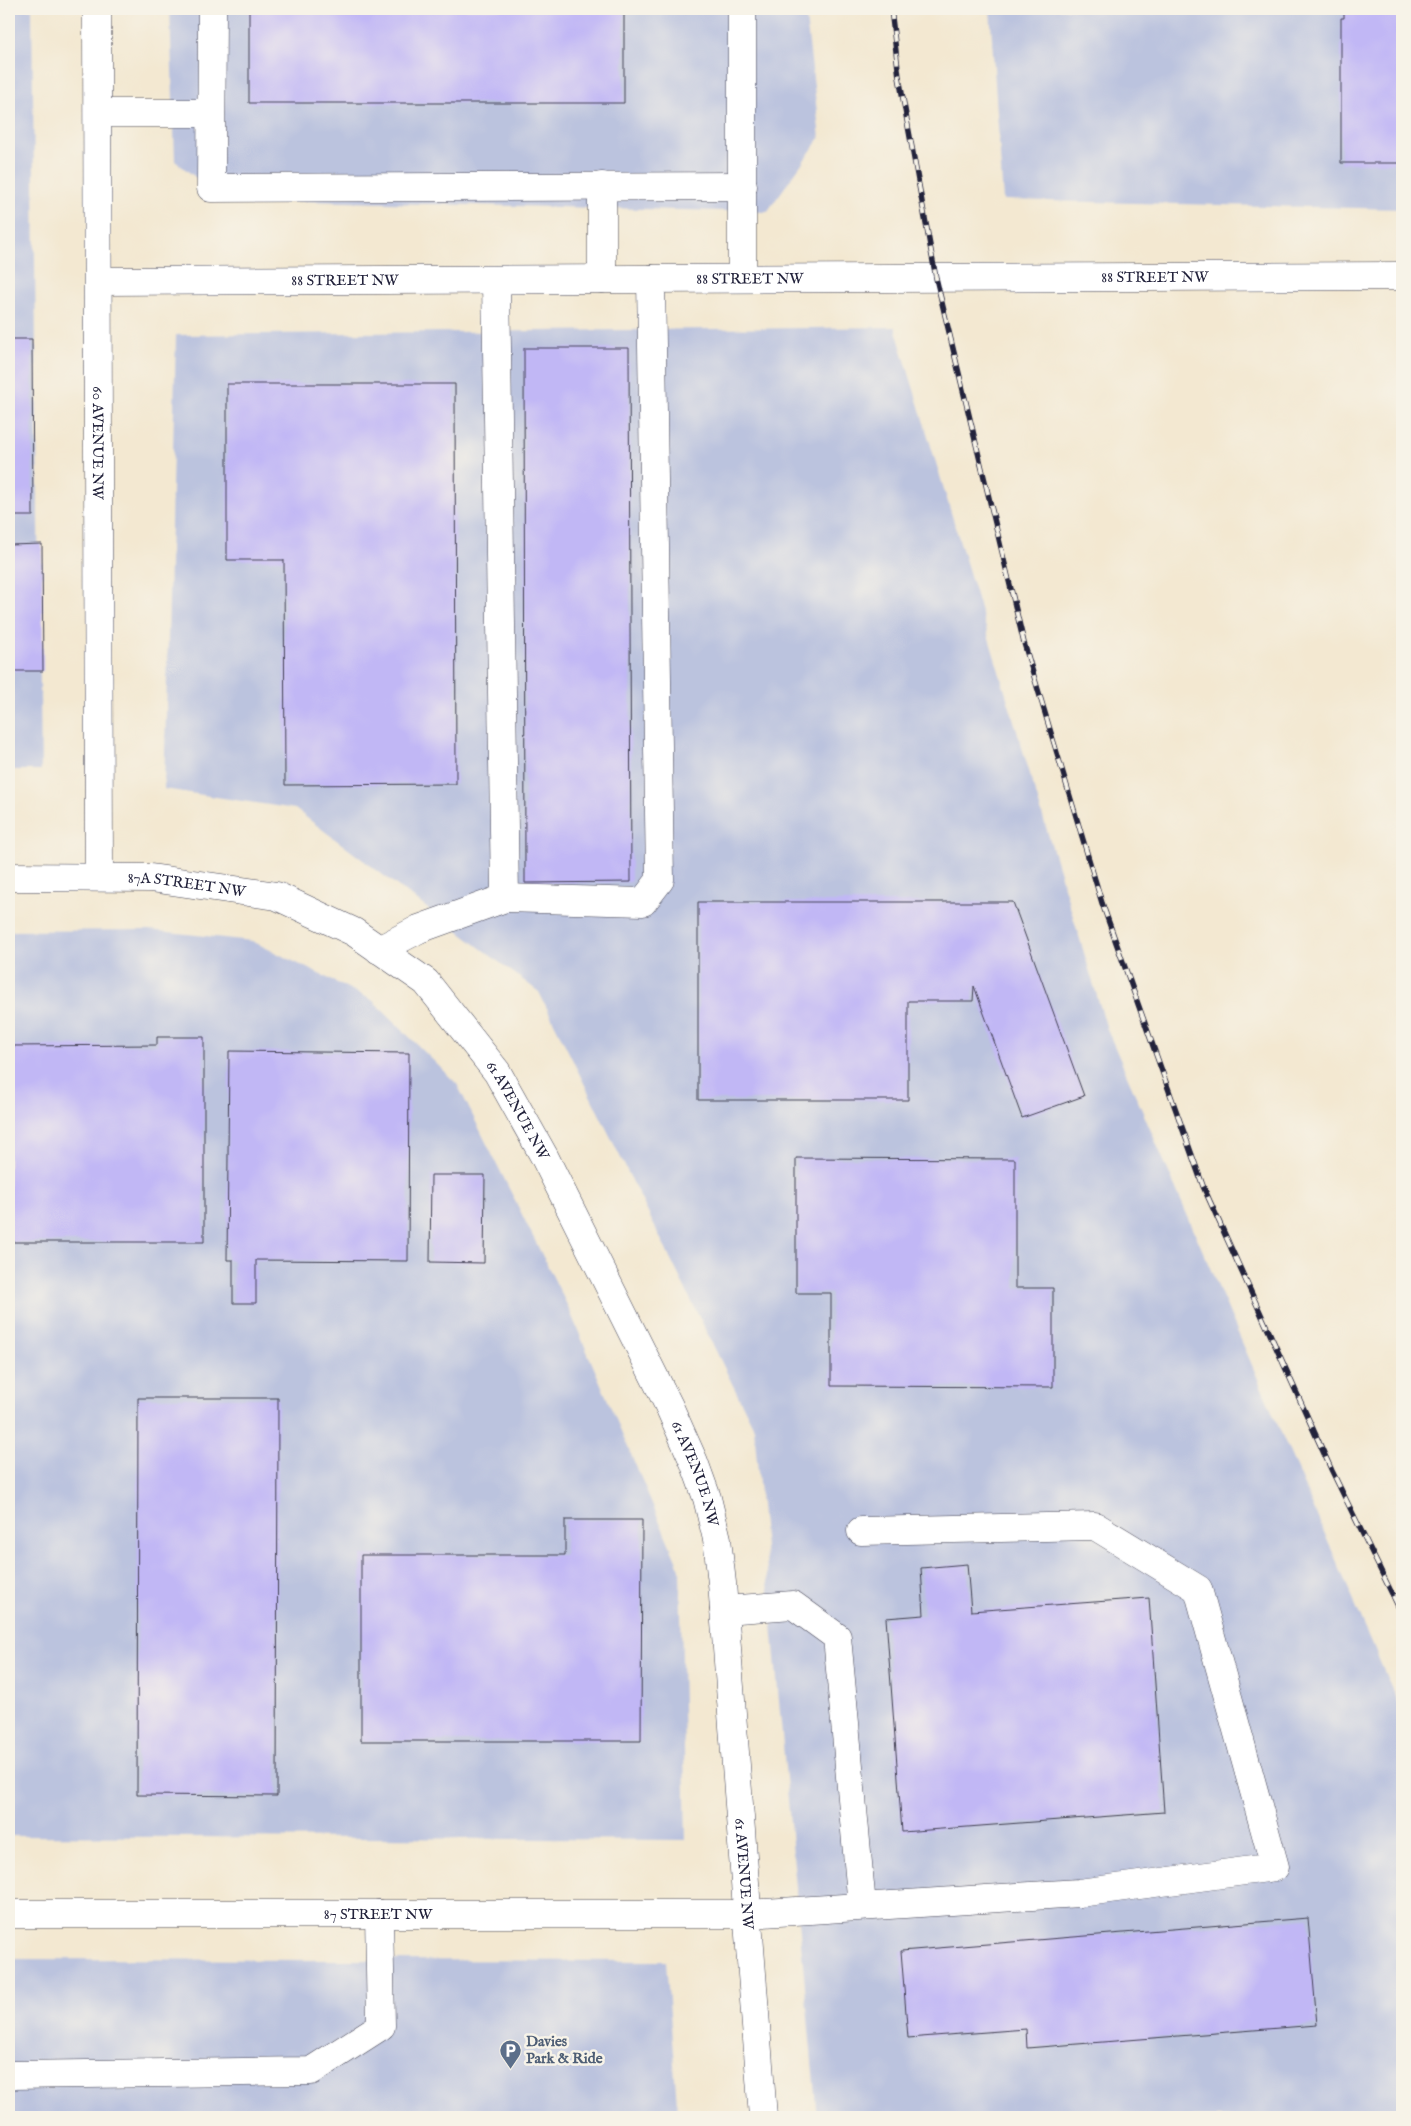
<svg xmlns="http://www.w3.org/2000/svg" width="1411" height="2126" font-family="'IM FELL English',serif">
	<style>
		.industrial { fill: #bbc3de }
		.building { fill: #c1b7f5 }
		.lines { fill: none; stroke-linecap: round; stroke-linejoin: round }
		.minor-casing { stroke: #414052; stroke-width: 29 }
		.minor { stroke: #fff; stroke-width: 28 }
		.rail-casing { stroke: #22223b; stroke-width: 5.5 }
		.rail { stroke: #f7f3e8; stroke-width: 4; stroke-dasharray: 11; stroke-linecap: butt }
		.labels { text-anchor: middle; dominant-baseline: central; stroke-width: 5; stroke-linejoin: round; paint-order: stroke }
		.street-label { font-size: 15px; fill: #22223b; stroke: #f7f3e8 }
		.service-label { font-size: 15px; font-weight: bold; fill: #4e5e75; stroke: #f7f3e8; text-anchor: start }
	</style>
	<rect width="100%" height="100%" fill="#f7f3e8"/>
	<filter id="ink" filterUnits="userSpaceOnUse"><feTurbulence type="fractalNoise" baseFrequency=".02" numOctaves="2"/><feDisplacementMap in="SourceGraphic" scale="10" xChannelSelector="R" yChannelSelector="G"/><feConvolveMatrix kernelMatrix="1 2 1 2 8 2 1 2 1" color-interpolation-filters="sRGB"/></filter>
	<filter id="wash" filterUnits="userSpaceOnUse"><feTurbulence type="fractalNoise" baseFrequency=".0096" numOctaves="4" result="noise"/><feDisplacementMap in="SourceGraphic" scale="20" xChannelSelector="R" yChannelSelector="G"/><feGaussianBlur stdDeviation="1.12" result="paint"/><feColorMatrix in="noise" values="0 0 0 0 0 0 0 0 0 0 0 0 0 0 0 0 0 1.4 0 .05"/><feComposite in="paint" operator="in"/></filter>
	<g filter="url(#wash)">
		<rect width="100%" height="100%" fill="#f3e8d1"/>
		<!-- industrial -->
		<path class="industrial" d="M9,9H32L41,770H9Z
			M170,9H805L820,138L767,212L223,199L175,161Z
			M990,9H1402V209L1003,200Z
			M895,327L1107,1029L1402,1713V2117H817L754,1428L539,992L295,809L164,789L176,335Z
			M149,930L252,941L372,1000L457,1084L568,1307L680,1569L686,1840L9,1836V931Z
			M9,1959L666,1961L678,2117H9Z"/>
		<g id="blocks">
			<!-- building -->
			<path class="building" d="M249,9H624V103H249Z
				M1344,9H1402V163H1341V18H1344Z
				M9,339H32L33,516H9Z
				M524,348H629L631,882L525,883Z
				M227,384H455L456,784L285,785L284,560H227Z
				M42,544L43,671H9V545Z
				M698,902H1013L1084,1096L1022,1118L974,986L973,1001H908V1100H698Z
				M157,1037H204V1242H9V1046L157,1045Z
				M229,1051L409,1053L408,1261L256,1260V1303H233V1260H227Z
				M796,1158L1015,1159V1288H1053V1387L831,1386V1293H796Z
				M431,1175H485L484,1263L430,1262Z
				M138,1398H278L277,1796L137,1795Z
				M565,1520H642L641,1741H361V1555H565Z
				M967,1564L971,1611L1149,1598L1164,1812L902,1832L886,1618L924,1615L921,1568Z
				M1308,1918L1317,2025L1027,2048L1026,2029L908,2038L901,1951Z"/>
		</g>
	</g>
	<g filter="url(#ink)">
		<use href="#blocks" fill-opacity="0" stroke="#414052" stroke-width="1"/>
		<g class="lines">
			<defs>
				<g id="minor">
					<path id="s1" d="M97,9L99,877"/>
					<path d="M212,9L211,188L743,186"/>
					<path d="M99,113H211"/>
					<path d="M602,186V279"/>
					<path d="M742,278V9"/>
					<path id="s2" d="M99,281L1402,276"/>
					<path id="s3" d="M9,877L151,878L277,896L354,932L426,982L497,1072L544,1156L669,1406L694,1462L707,1498L717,1539L722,1583L763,2117"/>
					<path d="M505,898L643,902L660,880L651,279"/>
					<path d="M379,950L419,929L505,898L496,280"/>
					<path d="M724,1610L793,1605L837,1637L862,1906"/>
					<path id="s4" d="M9,1914H748L1079,1893L1275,1867L1198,1589L1095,1526L861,1531"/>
					<path d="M9,2075L311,2071L381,2026L379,1914"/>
				</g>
			</defs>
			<!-- minor casing -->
			<use href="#minor" class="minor-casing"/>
			<!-- minor -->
			<use href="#minor" class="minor"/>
			<defs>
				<path id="rail" d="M891,9L899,77L936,278L1024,643L1102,903L1203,1186L1332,1471L1402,1614"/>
			</defs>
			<!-- rail casing -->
			<use href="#rail" class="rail-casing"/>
			<!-- rail -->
			<use href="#rail" class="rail"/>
		</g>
	</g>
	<!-- icons -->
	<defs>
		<symbol id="parking-pin" viewBox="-11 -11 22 30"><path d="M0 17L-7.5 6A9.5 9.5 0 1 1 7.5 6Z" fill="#5c6f8a" stroke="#f7f3e8"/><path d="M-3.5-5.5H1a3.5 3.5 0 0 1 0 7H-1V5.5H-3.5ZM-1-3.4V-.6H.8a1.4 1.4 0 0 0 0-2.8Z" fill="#fff"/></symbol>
	</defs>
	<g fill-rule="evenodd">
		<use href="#parking-pin" x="498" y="2038" width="25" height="34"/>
	</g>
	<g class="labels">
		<!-- street labels -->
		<g class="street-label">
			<text stroke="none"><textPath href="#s2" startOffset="1056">88 STREET NW</textPath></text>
			<text stroke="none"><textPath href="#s2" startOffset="651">88 STREET NW</textPath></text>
			<text stroke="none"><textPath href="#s2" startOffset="246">88 STREET NW</textPath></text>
			<text stroke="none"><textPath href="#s1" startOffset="434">60 AVENUE NW</textPath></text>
			<text stroke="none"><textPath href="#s3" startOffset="178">87A STREET NW</textPath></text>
			<text stroke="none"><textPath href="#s3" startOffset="600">61 AVENUE NW</textPath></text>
			<text stroke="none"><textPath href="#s3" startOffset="1005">61 AVENUE NW</textPath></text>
			<text stroke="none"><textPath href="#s3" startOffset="1410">61 AVENUE NW</textPath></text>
			<text stroke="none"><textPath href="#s4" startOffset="369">87 STREET NW</textPath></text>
		</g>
		<!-- service labels -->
		<g class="service-label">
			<text x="526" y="2041">Davies<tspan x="526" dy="17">Park &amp; Ride</tspan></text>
		</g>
	</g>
	<!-- margin -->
	<rect width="1411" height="2126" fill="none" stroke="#f7f3e8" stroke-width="30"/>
</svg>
